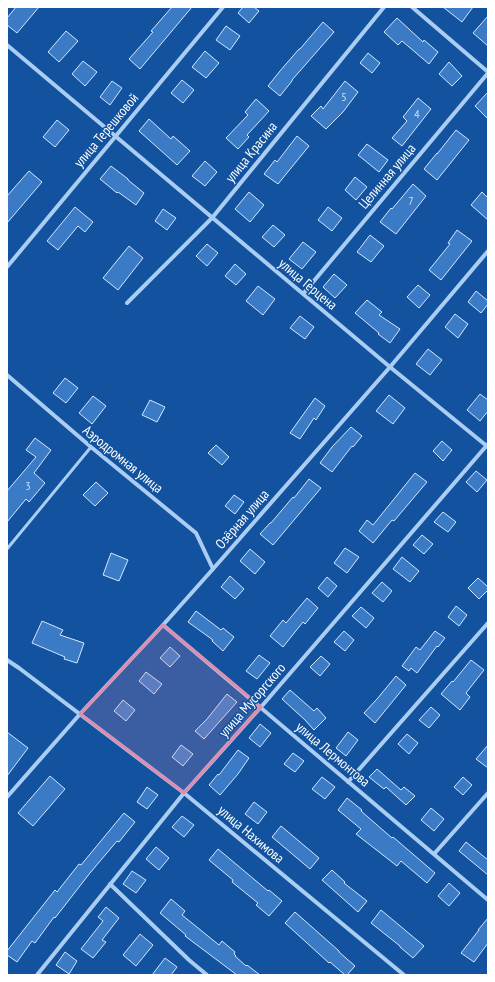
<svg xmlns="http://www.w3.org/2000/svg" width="495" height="982" font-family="'PT Sans Narrow',sans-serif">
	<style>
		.building { fill: #3b7bc6; stroke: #d3e7fe }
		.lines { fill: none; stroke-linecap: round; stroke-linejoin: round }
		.service { stroke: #aacdf4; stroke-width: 3 }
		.minor { stroke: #aacdf4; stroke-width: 4 }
		.marked { fill: #e08cad; fill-opacity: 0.2; stroke: #e08cad; stroke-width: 3; stroke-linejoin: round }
		.labels { text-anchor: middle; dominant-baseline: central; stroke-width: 3; stroke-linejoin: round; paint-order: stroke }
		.number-label { font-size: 12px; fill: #cedef1 }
		.street-label { font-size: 14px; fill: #fff; stroke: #12529f }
	</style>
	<rect width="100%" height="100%" fill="#12529f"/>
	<!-- building -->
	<path class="building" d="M16,7H39L17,33L7,25V18Z
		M172,7H192L140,69L129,59L153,32L151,31Z
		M243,7H254L259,11L249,23L238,13Z
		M443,7H473L462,22Z
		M488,16V46L473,33Z
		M397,18L423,42L424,40L438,52L429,64L402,41L398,45L384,32Z
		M323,22L334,32L292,80V81L280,96L268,86L280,71L299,49H300Z
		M226,26L240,36L230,50L216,40Z
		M66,31L78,41L59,62L48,52Z
		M205,51L219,63L206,78L192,67Z
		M368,53L380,63L372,73L360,63Z
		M83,61L97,72L85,86L72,74Z
		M449,62L462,76L452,86L439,74Z
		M182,80L194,90L183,103L171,93Z
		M112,81L122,88L110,105L100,97Z
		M345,81L358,92L343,112L326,129L311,116L321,106L323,109Z
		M488,92V119L475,106Z
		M418,98L431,109L402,146L392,138L407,121L403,117Z
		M256,99L269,111L247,135L249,137L238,149L226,138L248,115L245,112Z
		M149,119L171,139L173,136L190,151L177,165L139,131Z
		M57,120L69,130L55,147L43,137Z
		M456,130L469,140L437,180L424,169L437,153V154Z
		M297,136L309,146L278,184L264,174L275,160L277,162Z
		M367,144L388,160L379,172L358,155Z
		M205,161L217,172L205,186L192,176Z
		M111,166L128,179V180L144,193L136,205L118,192L117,193L100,179Z
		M29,171L42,182L7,223V196Z
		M355,177L367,187L356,200L345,190Z
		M413,184L426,196L396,234L380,222L391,208L392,209Z
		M249,192L264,205L250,222L235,209Z
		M482,192L488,198V220L471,205Z
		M75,207L93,222L85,232L78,226L58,250L47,241Z
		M328,207L342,218L332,231L318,220Z
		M163,209L176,218L167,230L155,221Z
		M273,225L285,235L274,247L262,237Z
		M457,230L472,241L441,280L429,270L450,244L448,243Z
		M370,235L384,246L371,262L357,252Z
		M303,242L316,252L302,269L289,259Z
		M207,244L218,253L207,266L196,256Z
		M129,246L143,258L118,290L103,278Z
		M235,264L246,274L236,285L225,276Z
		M334,274L347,285L335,298L323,287Z
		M418,285L430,295L419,308L407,297Z
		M258,286L275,299L263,315L246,301Z
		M476,291L488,301V304L481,313L468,302Z
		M367,300L382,312L379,315L400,329L390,343L378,334L379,333L355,313Z
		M455,314L468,324L458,338L445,327Z
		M300,316L314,327L305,339L290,328Z
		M428,349L442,360L430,375L416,364Z
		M65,378L78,388L66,403L53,393Z
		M480,394L488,400V411L480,421L467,410Z
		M389,395L405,408L393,424L376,411Z
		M93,396L106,406L92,424L79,413Z
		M315,398L325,406L316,420L314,418L300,439L290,433Z
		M150,400L165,407L157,422L142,415Z
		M351,427L362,436L353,447L352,446L332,472L320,463L332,447Z
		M35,438L51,450L34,473L45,483L29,502L26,499L7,522V491L36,457L26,450Z
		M442,441L452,450L443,461L433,451Z
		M216,445L229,457L222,465L208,453Z
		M476,471L487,480L477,492L466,482Z
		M415,473L427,482L394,521L392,520L373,543L359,531L367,520L373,525Z
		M309,479L321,488L273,545L260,534L270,523H271L293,497L294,498Z
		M96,482L108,493L95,506L83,495Z
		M234,495L244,502L235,514L225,506Z
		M443,512L456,522L448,532L434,522Z
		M422,535L433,544L424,554L413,545Z
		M345,548L359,557L347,573L334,563Z
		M250,549L265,562L255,574L240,561Z
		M111,553L128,560L119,581L103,575Z
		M402,557L419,571L410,582L393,569Z
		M230,576L244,589L235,599L221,587Z
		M327,577L337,586L328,597L318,588Z
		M478,578L488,587V590L479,599L468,588Z
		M382,582L392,591L383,602L372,593Z
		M307,598L318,608L305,624L303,622L283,647L270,636L283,620L286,623Z
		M456,606L467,615L459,626L448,617Z
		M361,607L374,618L366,628L352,616Z
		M196,611L221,630L223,628L234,637L223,651L212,641L213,640L188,622Z
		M42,621L63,630L60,635L84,643L77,663L64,659L65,657L32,643Z
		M344,631L354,640L345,651L334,642Z
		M435,631L445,638L438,647L437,646L417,673L411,668L409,671L402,666L416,647L420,650Z
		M170,647L180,656L170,667L160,658Z
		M259,655L270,663L257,679L246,671Z
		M321,656L330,664L320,676L310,667Z
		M471,660L484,670L466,693L470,697L460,710L441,694L452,681L453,682Z
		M146,672L162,684L154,694L139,681Z
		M396,676L406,685L375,723L364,713L377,699Z
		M290,690L314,711L317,708L326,718L314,730L305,720L282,699Z
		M227,694L237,702L204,739L195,731L207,719Z
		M123,700L135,710L126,721L114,711Z
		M431,707L440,715L429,728L419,720Z
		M260,724L271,733L260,747L249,738Z
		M7,732L28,748L7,776Z
		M348,732L358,740L346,756L336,748Z
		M407,734L418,743L409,754L398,744Z
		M181,745L193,754L183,766L172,757Z
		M488,745V768L476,759Z
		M238,750L249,758L238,774L220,795L209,785L218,774L219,775Z
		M293,753L304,761L295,772L284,764Z
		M377,769L401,790L404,787L415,796L406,805L386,787L384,789L369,777Z
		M50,776L65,789L33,826L18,813Z
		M322,777L335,787L325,799L312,789Z
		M463,777L472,785L463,795L454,787Z
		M147,787L158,795L147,809L137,802Z
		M347,798L362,810L361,811L392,838L393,837L435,873L427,883L401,861L397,866L356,834L361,829L338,810Z
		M254,802L267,812L258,824L245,814Z
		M431,808L444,819L434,831L421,820Z
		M124,813L135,822L119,842L117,841L90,873L55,918L54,917L35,943L32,941L17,962L7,955V951L55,890L57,892L79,864L81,865Z
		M182,816L194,825L184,837L172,827Z
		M281,826L319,858L310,869L272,837Z
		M466,842L488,860V875L459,851Z
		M156,847L169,858L159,870L146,859Z
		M218,849L268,891L269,890L282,901L269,916L256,905L258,903L232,882L233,880L209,860Z
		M332,870L345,882L344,883L367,901L358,912L322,880Z
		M132,871L146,880L136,893L123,884Z
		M449,883L460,893L449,906L438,896Z
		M171,899L185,911L182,915L219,945L222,941L235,952L234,954L236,956H235L246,966L247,965L260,975H237L185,936L186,935L160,913Z
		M106,907L119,918L102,940L106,942L93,958L81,949L103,921L98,917Z
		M381,910L424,946L413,958L400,947V946L371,923Z
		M295,912L339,951V952L355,966L347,975H345L330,962L329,963L285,923Z
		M488,918V943L474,962L461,953L479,930H478Z
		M140,934L153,945L136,966L123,955Z
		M65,952L77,961L69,974L56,965Z
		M165,958L177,967L171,975H152Z"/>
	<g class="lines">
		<!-- service -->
		<path class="service" d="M7,549L91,447"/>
		<!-- minor -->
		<path class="minor" d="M412,7L488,72
			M7,45L390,367L488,447
			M7,267L223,7
			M303,294L488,73
			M127,303L212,218L384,7
			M7,375L91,447L196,533L213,569
			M163,625L488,900
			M7,660L19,668L184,793L404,975
			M348,782L488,623
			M7,797L80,714L163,625L213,569L390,367L488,251
			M434,854L488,793
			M110,884L189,960L207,975
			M37,975L184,793L261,707L488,444"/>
	</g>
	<!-- marked area -->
	<path class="marked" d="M163,625L261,707L184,793L80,714Z"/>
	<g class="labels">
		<!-- number labels -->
		<g class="number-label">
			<text x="344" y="96">5</text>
			<text x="417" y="113">4</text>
			<text x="411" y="200">7</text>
			<text x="28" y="485">3</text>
		</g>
		<!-- street labels -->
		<g class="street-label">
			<text transform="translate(106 130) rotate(-50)">улица Терешковой</text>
			<text transform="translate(251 152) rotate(-51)">улица Красина</text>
			<text transform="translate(387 176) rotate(-50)">Целинная улица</text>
			<text transform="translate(308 284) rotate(40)">улица Герцена</text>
			<text transform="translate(123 459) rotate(39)">Аэродромная улица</text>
			<text transform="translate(242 519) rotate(-49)">Озёрная улица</text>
			<text transform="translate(252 700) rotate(-49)">улица Мусоргского</text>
			<text transform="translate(333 754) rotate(40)">улица Лермонтова</text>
			<text transform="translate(251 834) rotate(40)">улица Нахимова</text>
		</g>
	</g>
	<!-- border -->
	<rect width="495" height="982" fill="none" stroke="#ffffff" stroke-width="16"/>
</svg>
